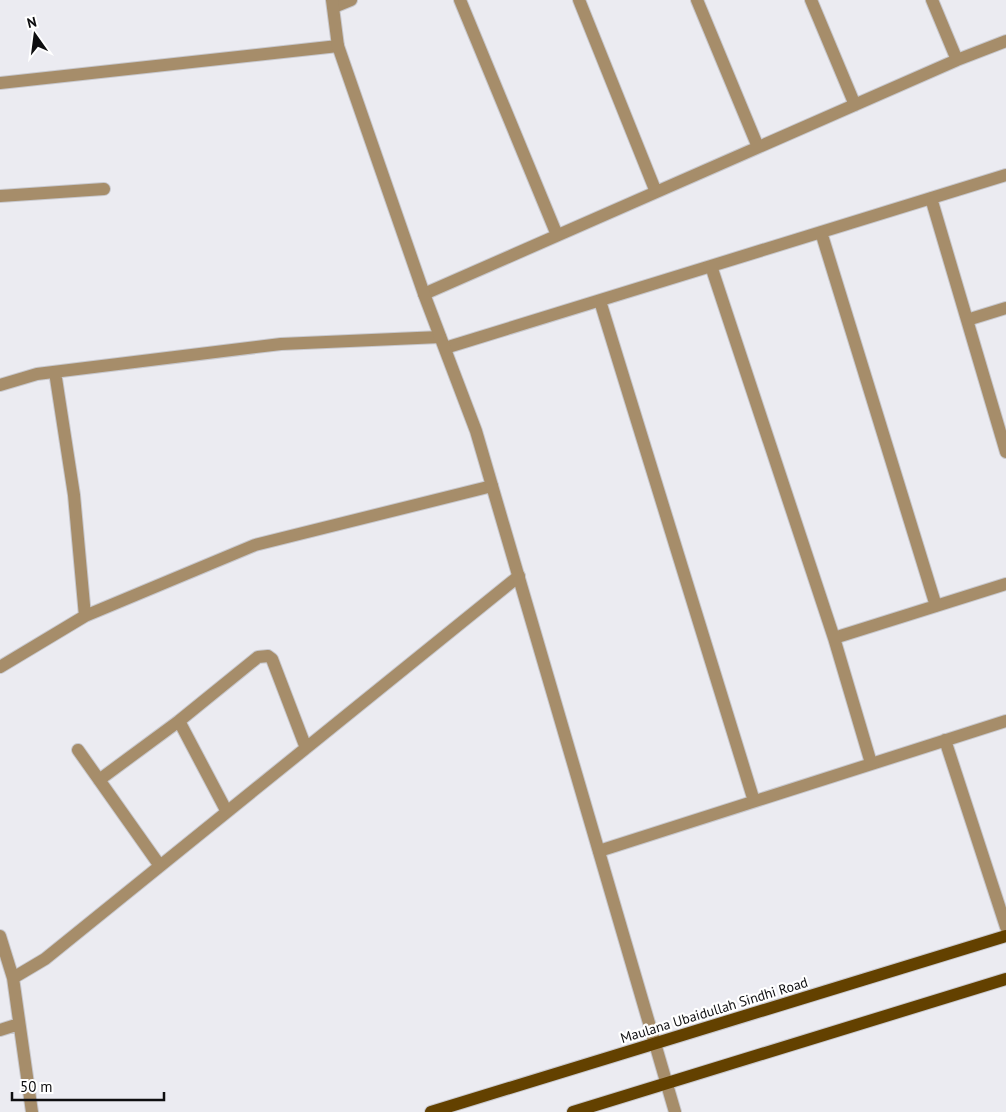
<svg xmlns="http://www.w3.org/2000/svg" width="1006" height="1112" font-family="'PT Sans',sans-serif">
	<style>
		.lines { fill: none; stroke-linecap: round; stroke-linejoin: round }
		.minor-casing { stroke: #c8c8cd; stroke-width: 14 }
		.tertiary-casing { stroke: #c8c8cd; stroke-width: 14 }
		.primary-casing { stroke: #c8c8cd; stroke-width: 14 }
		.minor { stroke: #a68d6a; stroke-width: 12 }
		.tertiary { stroke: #a68d6a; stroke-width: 12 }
		.primary { stroke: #634100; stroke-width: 12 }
		.labels { text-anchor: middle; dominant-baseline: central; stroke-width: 4.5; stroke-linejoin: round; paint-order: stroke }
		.street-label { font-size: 14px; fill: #0e0e10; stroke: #fff }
	</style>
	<rect width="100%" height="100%" fill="#ebebf1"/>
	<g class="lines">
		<defs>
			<path id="minor" d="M460,0L557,235
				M579,0L656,192
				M697,0L758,147
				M811,0L855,105
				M932,0L957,60
				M334,7L351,0
				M0,83L338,46
				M0,196L104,189
				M931,198L1006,452
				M821,232L936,606
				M711,266L834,638L871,763
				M424,294L957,60L1006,41
				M600,301L754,801
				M967,320L1006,308
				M445,348L1006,175
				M55,372L74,495L85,616
				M0,385L37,374L281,344L440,337
				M834,638L1006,584
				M0,667L85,616L255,545L492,486
				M179,721L227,812
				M945,740L1006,927
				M78,750L160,866
				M99,780L179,721L258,657L268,656L272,659L306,748
				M599,851L1006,721
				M0,936L13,978L32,1112
				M13,978L45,959L519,576
				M0,1030L19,1024"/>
			<path id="tertiary" d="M332,0L338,46L424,294L476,431L675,1112"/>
			<path id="primary" d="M431,1112L1006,936
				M573,1112L1006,979"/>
		</defs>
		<!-- minor casing -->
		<use href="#minor" class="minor-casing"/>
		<!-- tertiary casing -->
		<use href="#tertiary" class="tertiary-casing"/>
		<!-- primary casing -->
		<use href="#primary" class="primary-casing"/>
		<!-- minor -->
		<use href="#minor" class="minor"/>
		<!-- tertiary -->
		<use href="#tertiary" class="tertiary"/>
		<!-- primary -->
		<use href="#primary" class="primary"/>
	</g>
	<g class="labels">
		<!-- street labels -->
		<g class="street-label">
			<text transform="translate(714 1010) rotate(-17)">Maulana Ubaidullah Sindhi Road</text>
		</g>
	</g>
	<!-- north arrow -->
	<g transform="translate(35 35) rotate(346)" stroke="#ffffff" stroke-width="4" paint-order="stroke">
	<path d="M0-4L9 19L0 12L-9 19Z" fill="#0e0e10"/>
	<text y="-8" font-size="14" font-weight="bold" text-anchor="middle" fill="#0e0e10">N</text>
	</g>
	<!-- scale -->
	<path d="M12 1092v8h152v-8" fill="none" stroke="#0e0e10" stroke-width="2.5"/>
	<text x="20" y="1092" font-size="15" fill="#0e0e10" stroke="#ffffff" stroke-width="4" paint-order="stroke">50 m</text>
</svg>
